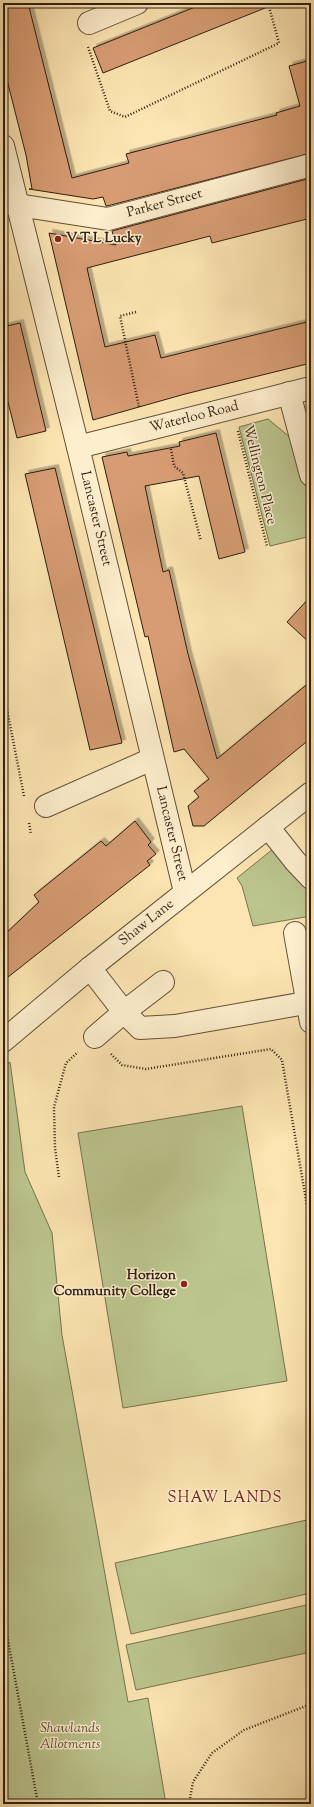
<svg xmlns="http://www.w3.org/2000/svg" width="314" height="1807" font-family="'Sorts Mill Goudy',serif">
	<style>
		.green { fill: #bcc58e; stroke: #767250 }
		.building { fill: #d79c73; stroke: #2f1e11; filter: url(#shadow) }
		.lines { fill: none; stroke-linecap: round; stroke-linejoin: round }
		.minor-casing { stroke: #625039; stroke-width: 24 }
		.path { stroke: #2f1e11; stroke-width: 2.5; stroke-dasharray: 1 2; stroke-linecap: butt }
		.minor { stroke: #fdeecd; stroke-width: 22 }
		.poi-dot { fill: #8f2418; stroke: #fdeecd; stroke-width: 1.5 }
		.labels { text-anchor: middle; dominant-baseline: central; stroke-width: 3; stroke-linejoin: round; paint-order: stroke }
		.street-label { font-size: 14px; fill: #2f1e11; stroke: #fdeecd }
		.poi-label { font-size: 14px; font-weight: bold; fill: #2f1e11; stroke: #fdeecd; text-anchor: start }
		.park-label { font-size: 14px; font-style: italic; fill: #595036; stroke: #fdeecd }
		.neighbourhood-label { font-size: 15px; letter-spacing: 1px; fill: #7a1f14; stroke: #fdeecd }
	</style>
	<defs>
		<filter id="shadow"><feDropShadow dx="3.5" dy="-3.5" stdDeviation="0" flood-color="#0004"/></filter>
	</defs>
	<rect width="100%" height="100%" fill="#fce5b2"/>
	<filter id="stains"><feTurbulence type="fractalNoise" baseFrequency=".005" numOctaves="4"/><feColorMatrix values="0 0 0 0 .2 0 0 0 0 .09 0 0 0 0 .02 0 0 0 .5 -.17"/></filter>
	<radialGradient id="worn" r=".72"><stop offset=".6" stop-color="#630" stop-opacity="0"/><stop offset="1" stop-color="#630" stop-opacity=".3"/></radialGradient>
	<!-- green -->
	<path class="green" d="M268,419L297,443L311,499V536L270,546L239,427Z
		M273,849L311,888V916L253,926L242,886L237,878Z
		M10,1062L25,1172L52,1233L62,1335L128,1702L148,1698L166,1804H3V1068Z
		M242,1106L287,1381L123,1408L78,1133Z
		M311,1519V1593L131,1634L115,1563Z
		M311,1604V1652L136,1690L126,1645Z"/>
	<!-- building -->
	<path class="building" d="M3,3H28L72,178L129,163L126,154L277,115L276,113L300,106L289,66L311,60V153L107,206H106L103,197L93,199L29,189H32L26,155L3,64Z
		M205,3H275V4L103,73L93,48Z
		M311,178V218L212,243L210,236L87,268L105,347L155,335L161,358L311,321V363L185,394L93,420L49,233L116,245L112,231Z
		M20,323L46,431L17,438L3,382V327Z
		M216,433L245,552L219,559L199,476L145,486L163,572L169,570L188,654L217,759L311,681V738L204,826H193L188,806L199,797L194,791L209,779L184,749L174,752L148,636L145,637L102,457L127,452L128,456L180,446L179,442Z
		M55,468L122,743L90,750L25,474Z
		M311,596V644L287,622Z
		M135,821L151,842L148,845L156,854L147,861L150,865L3,981V936L39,902L34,895L101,841L106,846Z"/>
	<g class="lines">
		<defs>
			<g id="minor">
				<path d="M89,23L137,3"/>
				<path id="s1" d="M3,146L78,447L185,892"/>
				<path id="s2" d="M5,203L108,219L311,165"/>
				<path d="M289,393L311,475"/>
				<path id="s3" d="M78,447L311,388"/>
				<path d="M46,806L152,759"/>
				<path d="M268,827L295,861L311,878"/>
				<path d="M295,933L311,1022"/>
				<path d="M90,968L124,1012L140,1028L175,1026L311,1002"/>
				<path d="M95,1037L124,1012L163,982"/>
				<path id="s4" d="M3,1041L90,968L311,793"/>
			</g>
		</defs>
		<!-- minor casing -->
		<use href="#minor" class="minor-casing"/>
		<!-- path -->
		<path class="path" d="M88,47L110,111L125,117L279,43L268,3
			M136,312L120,316L139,407
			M238,431L267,546
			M171,449L174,466L183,473L201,541
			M3,689L24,796
			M29,823L31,834
			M111,1054L122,1065L146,1069L271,1049L282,1060L311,1229
			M59,1177L55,1148L54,1107L66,1063L78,1052
			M3,1613L38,1804
			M189,1804L193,1782L212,1753L244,1730L311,1704"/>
		<!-- minor -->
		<use href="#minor" class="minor"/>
	</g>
	<!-- markers -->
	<g class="poi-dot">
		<circle cx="58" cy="239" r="4"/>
		<circle cx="184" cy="1284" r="4"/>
	</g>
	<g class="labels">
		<!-- street labels -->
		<g class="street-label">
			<text stroke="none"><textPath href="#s2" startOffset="163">Parker Street</textPath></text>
			<text stroke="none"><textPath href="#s3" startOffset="120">Waterloo Road</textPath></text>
			<text transform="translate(259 475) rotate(76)">Wellington Place</text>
			<text stroke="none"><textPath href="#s1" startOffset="384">Lancaster Street</textPath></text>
			<text stroke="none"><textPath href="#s1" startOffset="708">Lancaster Street</textPath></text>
			<text stroke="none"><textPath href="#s4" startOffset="186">Shaw Lane</textPath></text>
		</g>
		<!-- poi labels -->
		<g class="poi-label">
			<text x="66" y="239">V T L Lucky</text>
			<text x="176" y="1276" text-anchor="end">Horizon<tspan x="176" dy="16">Community College</tspan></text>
		</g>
		<!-- park labels -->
		<g class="park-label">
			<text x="70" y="1729">Shawlands<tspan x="70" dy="16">Allotments</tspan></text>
		</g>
		<!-- neighbourhood labels -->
		<g class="neighbourhood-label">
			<text x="225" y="1498">SHAW LANDS</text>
		</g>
	</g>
	<!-- margin -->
	<rect width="314" height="1807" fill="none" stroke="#fce5b2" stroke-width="16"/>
	<rect x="4" y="4" width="306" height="1799" fill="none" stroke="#2f1e11" stroke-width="2"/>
	<rect x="8" y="8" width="298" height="1791" fill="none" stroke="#2f1e11"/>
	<rect width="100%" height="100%" filter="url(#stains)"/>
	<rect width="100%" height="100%" fill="url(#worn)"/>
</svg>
